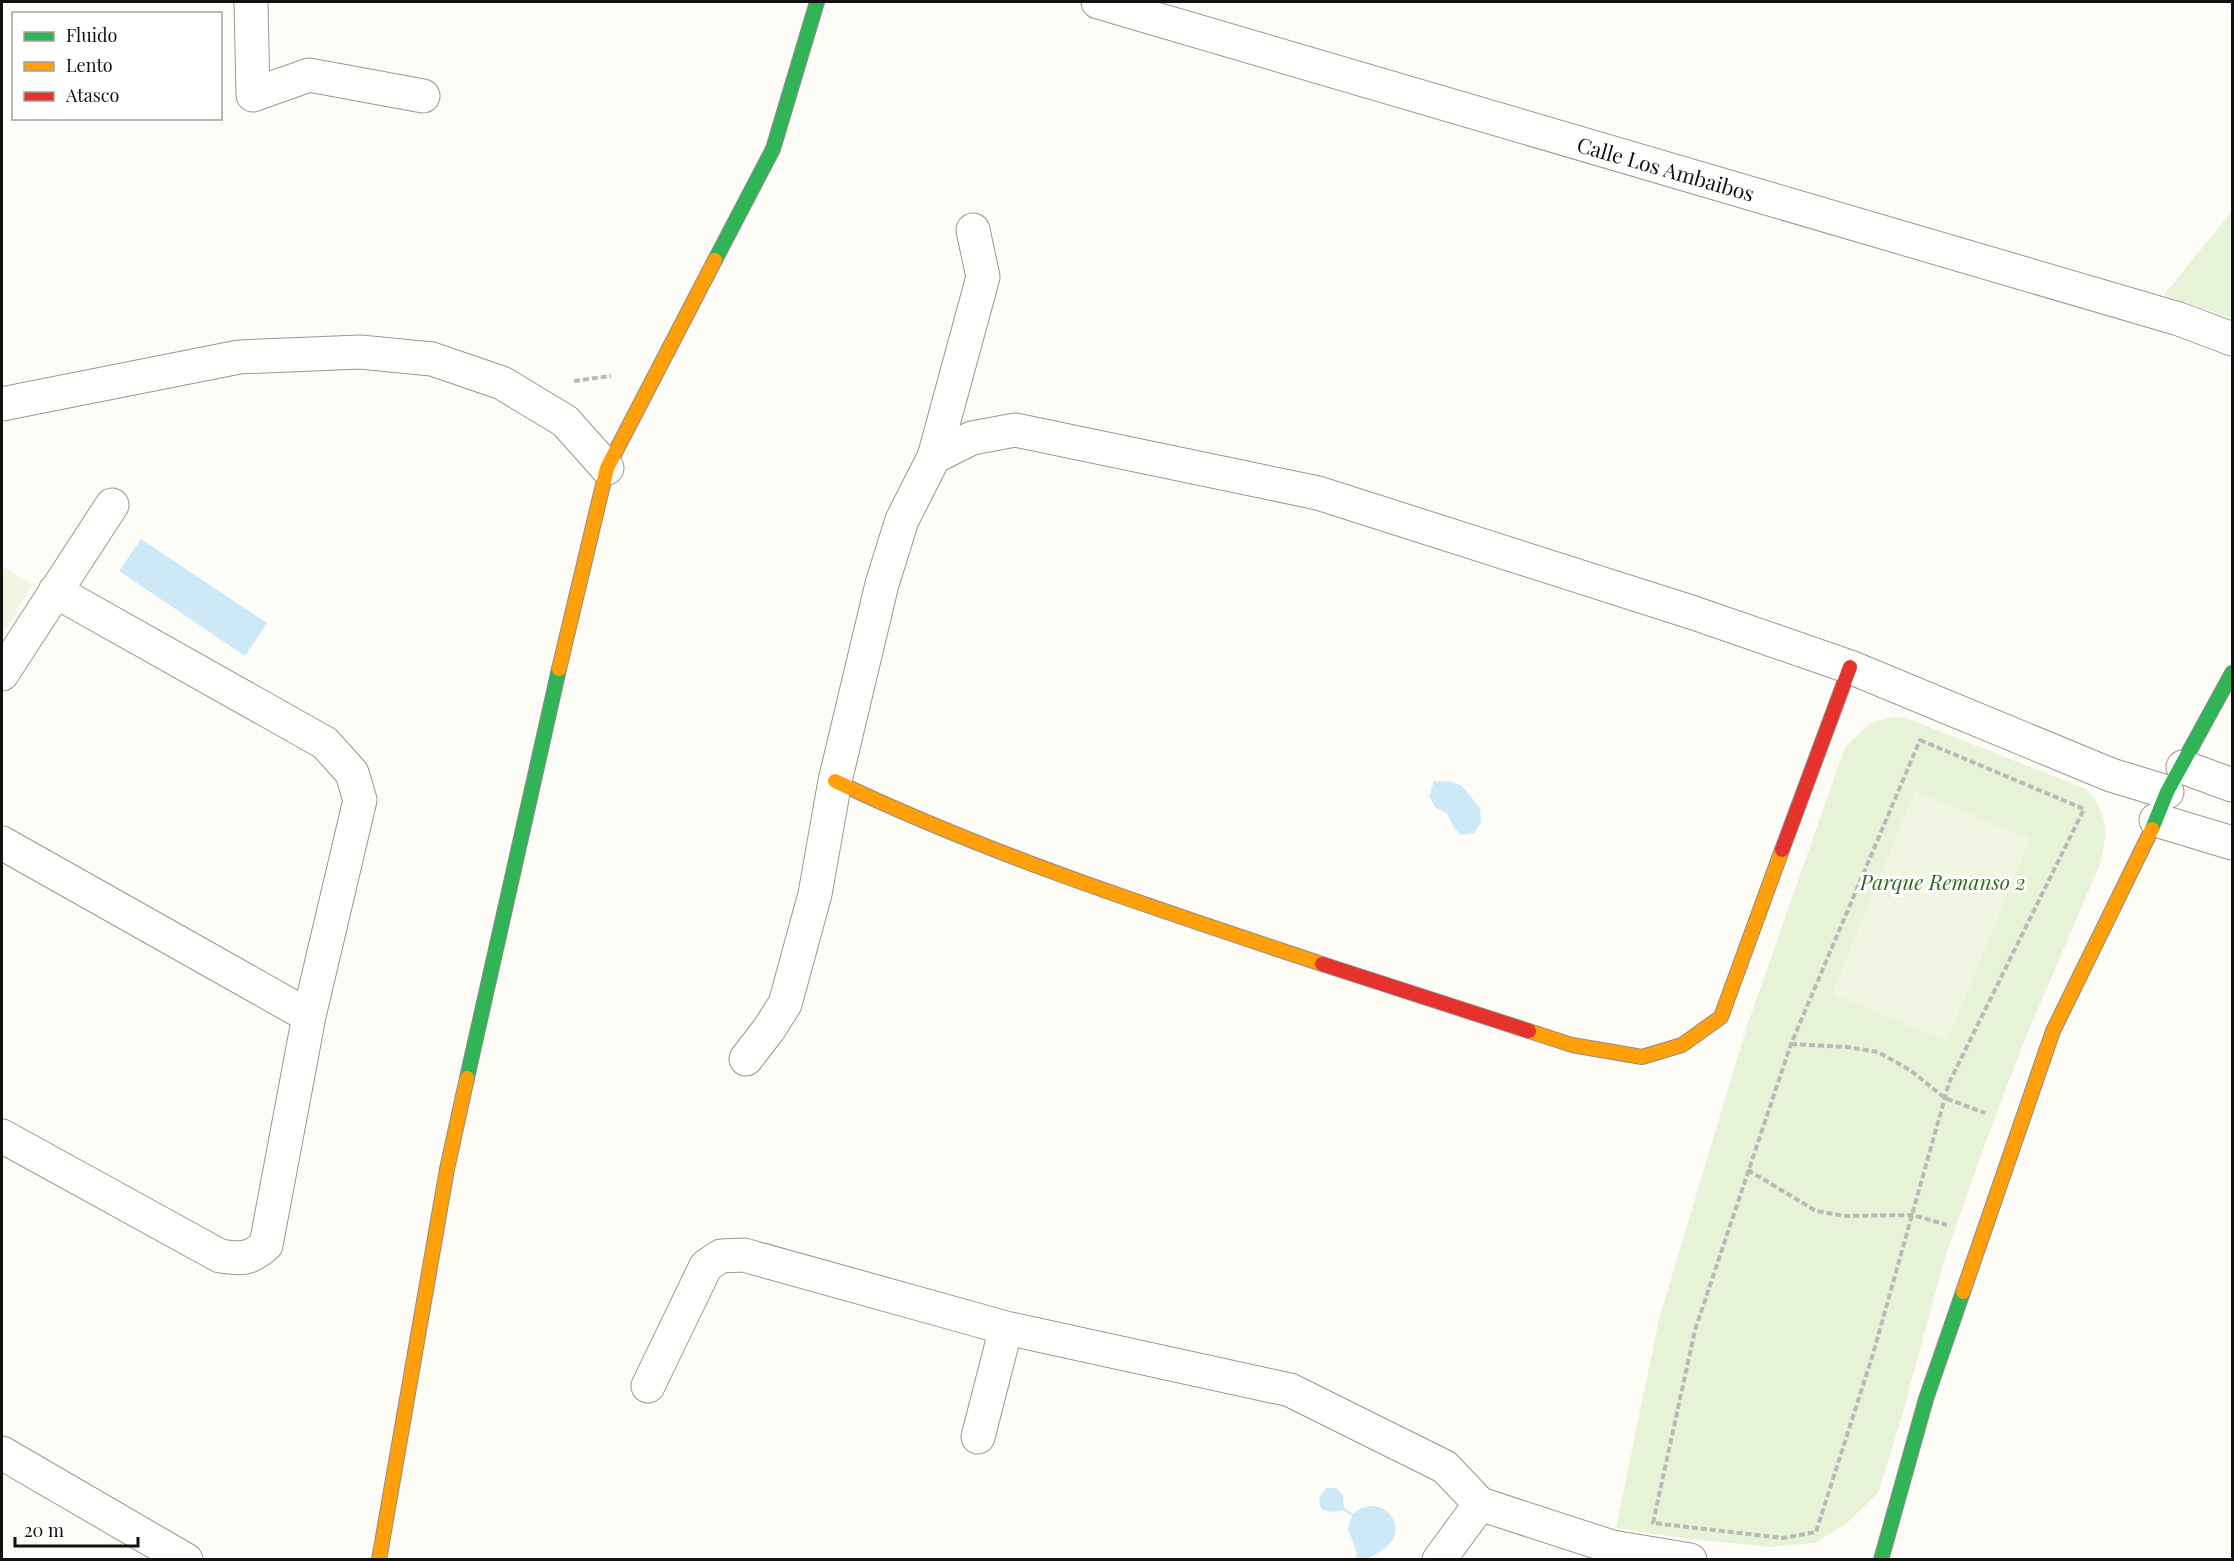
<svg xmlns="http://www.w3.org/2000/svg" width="2234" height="1561" font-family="'Playfair Display',serif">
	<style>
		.green { fill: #e7f3d7 }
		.pitch { fill: #f0f6e1 }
		.water { fill: #cde8f7 }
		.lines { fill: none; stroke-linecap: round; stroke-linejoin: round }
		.street-casing { stroke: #979795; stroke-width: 35 }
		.fast-casing { stroke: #8e8d8b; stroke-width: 16 }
		.slow-casing { stroke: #8e8d8b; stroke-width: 16 }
		.jam-casing { stroke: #8e8d8b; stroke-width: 16 }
		.path { stroke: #b9b9b8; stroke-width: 4; stroke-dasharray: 6 3; stroke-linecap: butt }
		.street { stroke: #fffffe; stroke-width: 33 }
		.fast { stroke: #30b455; stroke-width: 14 }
		.slow { stroke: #ff9f0a; stroke-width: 14 }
		.jam { stroke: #e5322d; stroke-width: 14 }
		.labels { text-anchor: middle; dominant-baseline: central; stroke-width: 6; stroke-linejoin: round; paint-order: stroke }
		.street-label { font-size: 21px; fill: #111; stroke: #fff }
		.park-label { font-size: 21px; font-style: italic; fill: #2f6b1f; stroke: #fff }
	</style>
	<rect width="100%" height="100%" fill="#fdfcf7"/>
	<!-- green -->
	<path class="green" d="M2232,211V318L2164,295Z
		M1896,717L1909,719L2086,789C2109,816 2108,831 2100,864L2023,1044L1988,1136L1946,1254L1900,1423L1878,1493L1846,1524L1815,1543L1771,1547L1690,1539L1616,1528L1659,1319L1747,1026L1845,747L1872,722Z"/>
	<!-- pitch -->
	<path class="pitch" d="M2,566L32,584L2,637Z
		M1915,791L2030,839L1947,1041L1832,994Z"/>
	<!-- water -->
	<path class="water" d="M141,539L267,623L245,656L119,571Z
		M1434,781L1452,782L1462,786L1480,808L1481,822L1474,833L1461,835L1454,828L1447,813L1436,808L1429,797Z
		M1327,1488H1336L1343,1495L1344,1508L1353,1514C1380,1489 1416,1529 1381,1551C1371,1557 1366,1560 1355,1559L1357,1553L1348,1529L1352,1516L1343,1510L1333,1512L1322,1510C1317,1500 1319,1495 1327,1488Z"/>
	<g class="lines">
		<defs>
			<path id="street" d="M251,2L253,95L309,75L423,96
				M1098,2L2179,319L2232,339
				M2,404L239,357L360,352L432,359L502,383L565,421L607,468
				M934,457L972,438L1015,430L1318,493L1694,613L1850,667L2111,775L2167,792
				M2,674L112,505
				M2183,767L2232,785
				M2156,820L2232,843
				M2,843L309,1016
				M746,1059L769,1029L785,1004L815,894L835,781L882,584L902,520L934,457L983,277L973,230
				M2,1136L220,1256C241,1259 249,1260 266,1245L309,1016L360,800L352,773L325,743L55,591
				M648,1386L706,1266L721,1256L744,1255L1006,1328L1290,1390L1445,1467L1480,1504L1612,1547L1690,1560
				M978,1437L1006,1328
				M2,1453L186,1560
				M1439,1560L1480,1504"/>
			<path id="fast" d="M715,260L773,149L817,2
				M2152,829L2167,792L2232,673
				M467,1078L559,669
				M1881,1560L1926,1399L1963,1292"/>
			<path id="slow" d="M559,669L607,468L715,260
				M835,781C992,856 1157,909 1322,964
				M1529,1031L1572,1045L1642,1057L1682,1045L1721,1017L1782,850
				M1963,1292L2053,1031L2152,829
				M379,1560L447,1169L467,1078"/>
			<path id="jam" d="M1782,850L1850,667
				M1322,964L1529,1031"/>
		</defs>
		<!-- street casing -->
		<use href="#street" class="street-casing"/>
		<!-- fast casing -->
		<use href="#fast" class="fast-casing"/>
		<!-- slow casing -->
		<use href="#slow" class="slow-casing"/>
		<!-- jam casing -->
		<use href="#jam" class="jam-casing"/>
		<!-- path -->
		<path class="path" d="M574,381L611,376
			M1920,740L2084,809L1949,1083L1873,1354L1816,1532L1783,1538L1653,1523L1695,1330L1791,1044Z
			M1791,1044L1847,1047L1878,1052L1910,1070L1945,1098L1985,1113
			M1748,1170L1816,1211L1846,1216L1913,1215L1947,1225"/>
		<!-- street -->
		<use href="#street" class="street"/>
		<!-- fast -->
		<use href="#fast" class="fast"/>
		<!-- slow -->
		<use href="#slow" class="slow"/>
		<!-- jam -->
		<use href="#jam" class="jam"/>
	</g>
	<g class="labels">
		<!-- street labels -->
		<g class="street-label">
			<text transform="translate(1666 168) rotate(16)">Calle Los Ambaibos</text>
		</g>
		<!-- park labels -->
		<g class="park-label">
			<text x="1943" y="881">Parque Remanso 2</text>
		</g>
	</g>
	<!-- border -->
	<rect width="2234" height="1561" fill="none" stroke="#111111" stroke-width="6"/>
	<!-- legend -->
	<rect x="12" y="12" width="210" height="108" fill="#ffffff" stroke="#a0a0a0" stroke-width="1.5"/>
	<rect x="24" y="32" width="30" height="9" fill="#30b455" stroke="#a0a0a0" stroke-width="1.5"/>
	<text x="66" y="42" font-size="18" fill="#111111">Fluido</text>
	<rect x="24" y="62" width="30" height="9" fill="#ff9f0a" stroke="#a0a0a0" stroke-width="1.5"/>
	<text x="66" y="72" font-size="18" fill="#111111">Lento</text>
	<rect x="24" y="92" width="30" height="9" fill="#e5322d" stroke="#a0a0a0" stroke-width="1.5"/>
	<text x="66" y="102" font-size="18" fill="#111111">Atasco</text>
	<!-- scale -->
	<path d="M15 1537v9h123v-9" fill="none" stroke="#111111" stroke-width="3"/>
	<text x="24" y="1537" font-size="18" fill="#111111" stroke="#ffffff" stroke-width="4.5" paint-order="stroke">20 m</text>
</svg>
